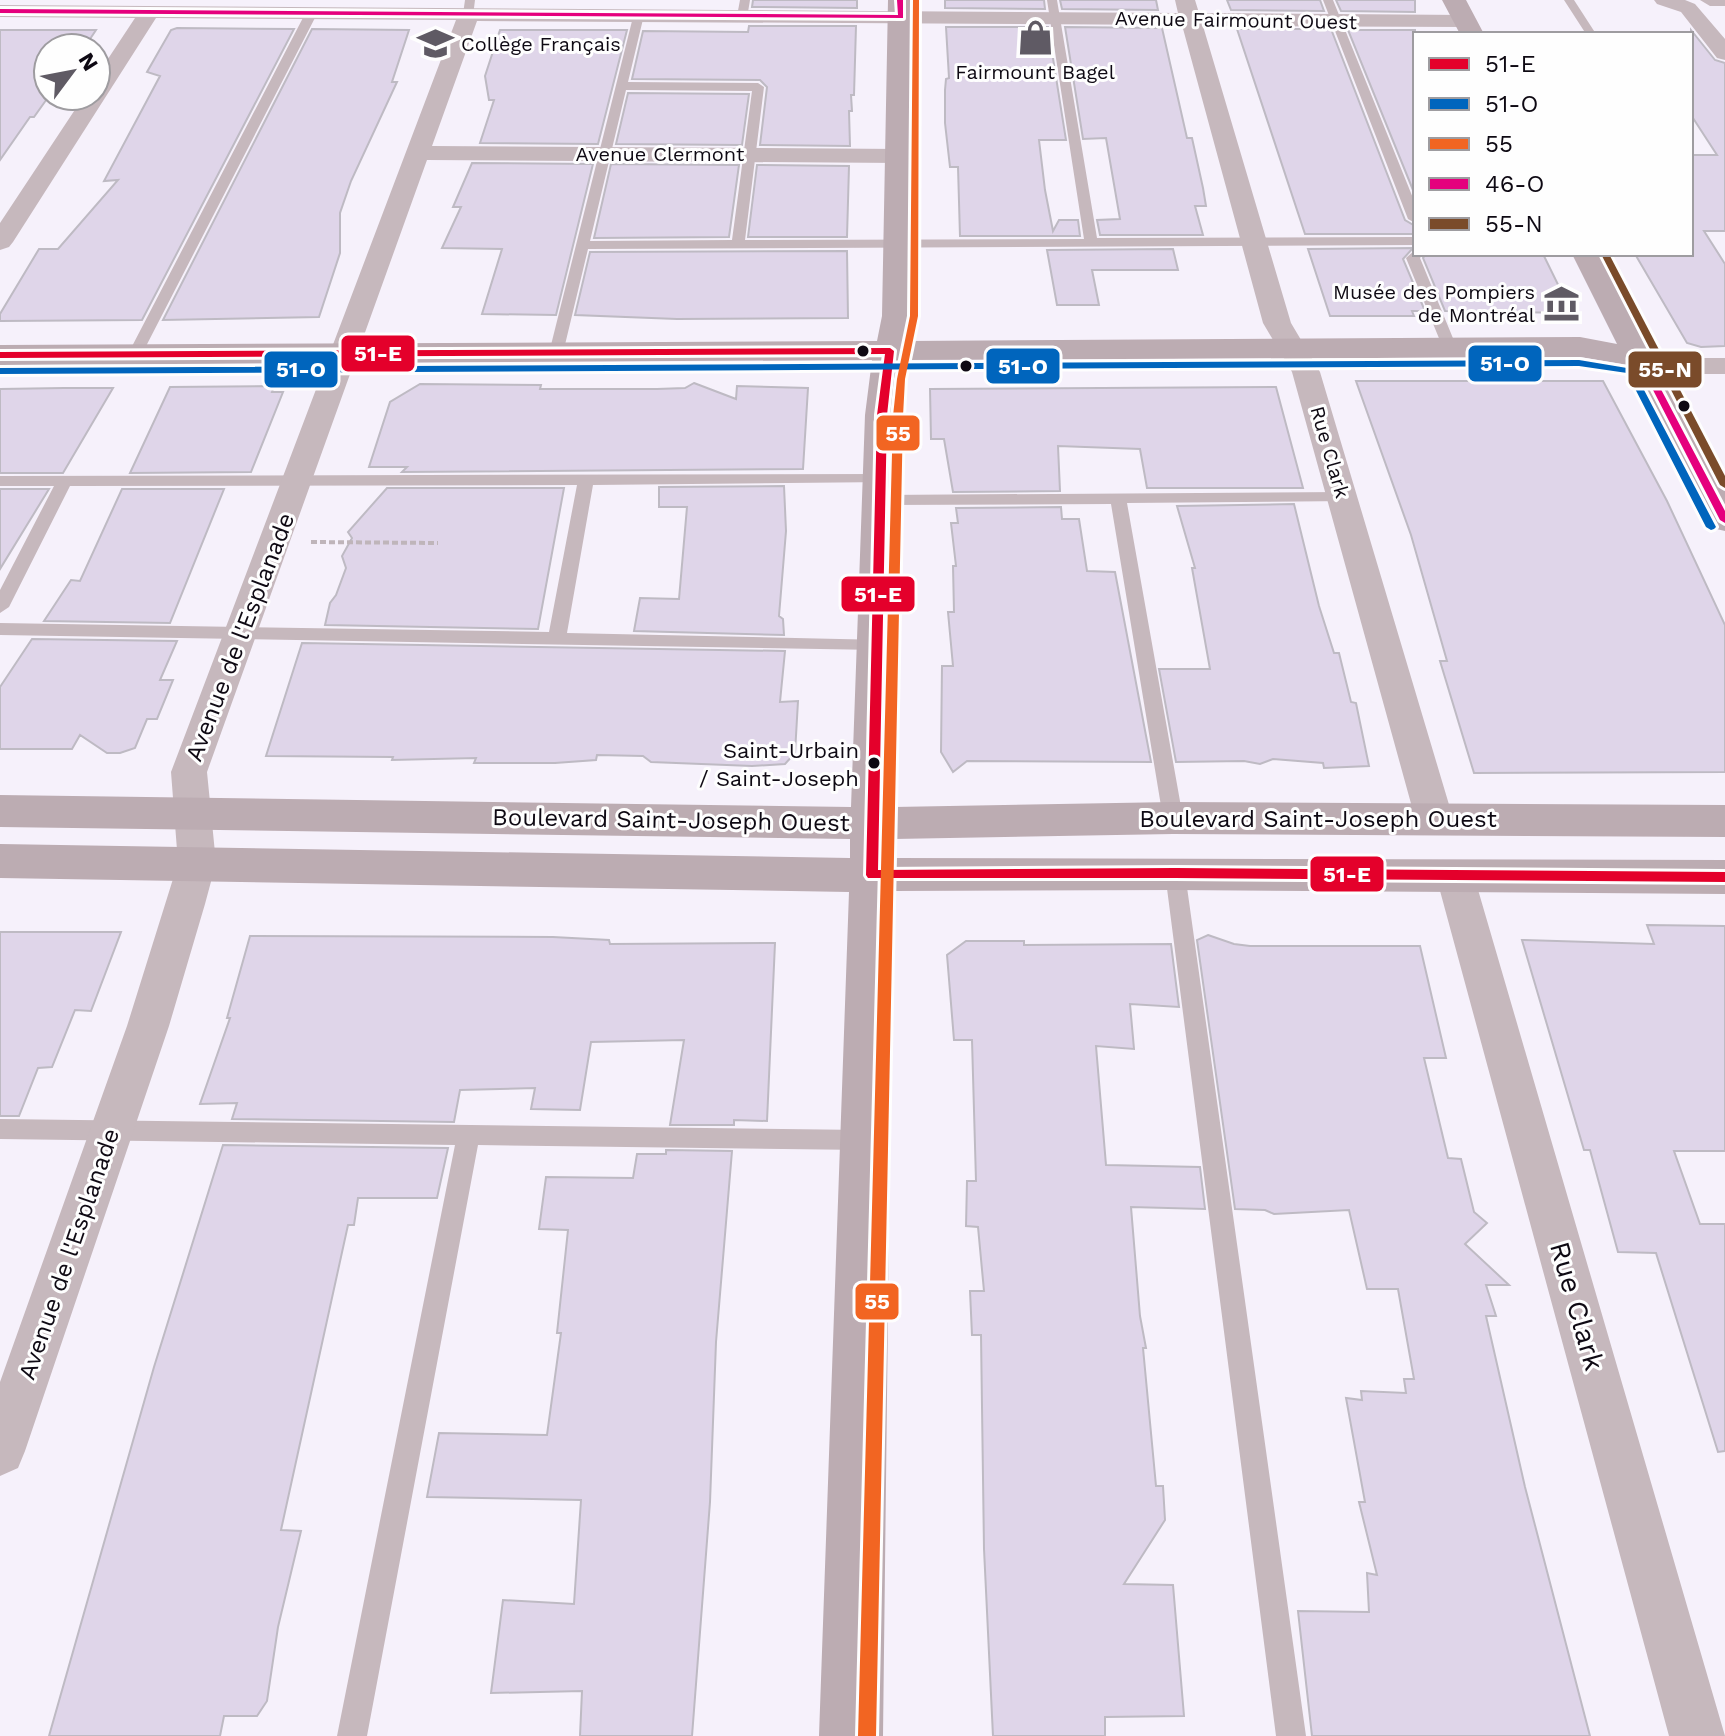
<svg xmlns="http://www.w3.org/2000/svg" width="1725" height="1736" font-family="'Work Sans',sans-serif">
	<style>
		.building { fill: #dfd5e9; stroke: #bebac3; stroke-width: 2 }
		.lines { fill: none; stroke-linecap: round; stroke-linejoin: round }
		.path { stroke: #bfb5ba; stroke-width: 4; stroke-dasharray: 6 3; stroke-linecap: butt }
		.lane { fill: #c6b8bd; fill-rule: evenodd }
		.street { fill: #c6b8bd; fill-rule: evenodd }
		.secondary { fill: #bcacb2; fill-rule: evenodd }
		.bus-1-casing { stroke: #fefefe; stroke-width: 6 }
		.bus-2-casing { stroke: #fefefe; stroke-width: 6 }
		.bus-3-casing { stroke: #fefefe; stroke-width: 6 }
		.bus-4-casing { stroke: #fefefe; stroke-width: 6 }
		.bus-5-casing { stroke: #fefefe; stroke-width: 6 }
		.bus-1 { fill: #e4002b; fill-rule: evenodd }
		.bus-2 { fill: #0065bd; fill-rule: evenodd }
		.bus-3 { fill: #f26522; fill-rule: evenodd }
		.bus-4 { fill: #e5007d; fill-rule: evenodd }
		.bus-5 { fill: #7a4b2a; fill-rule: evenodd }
		.bus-dot { fill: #0e0913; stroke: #fefefe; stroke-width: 3 }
		.labels { text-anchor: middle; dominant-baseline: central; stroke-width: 6; stroke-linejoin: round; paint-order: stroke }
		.far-street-label { font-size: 20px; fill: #0e0913; stroke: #fefefe }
		.far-poi-label { font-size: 20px; fill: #0e0913; stroke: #fefefe; text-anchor: start }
		.bus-label { font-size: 22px; fill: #0e0913; stroke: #fefefe; text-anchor: end }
		.street-label { font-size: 24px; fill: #0e0913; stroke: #fefefe }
		.near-street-label { font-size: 28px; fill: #0e0913; stroke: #fefefe }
		.line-badge { stroke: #fefefe; stroke-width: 3 }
		.badge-label { font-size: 22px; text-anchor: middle; font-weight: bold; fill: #fff }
	</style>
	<rect width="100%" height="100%" fill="#f6f1fb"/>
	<!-- building -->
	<path class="building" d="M753,0H857V8L752,7Z
		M945,0H1044L1045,9L945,8Z
		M1060,0H1156L1158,10L1062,9Z
		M1227,0H1320L1324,11L1231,10Z
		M1336,0H1415V12L1341,11Z
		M749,26H856L854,95H851L852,111H849L850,146L760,145L767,87L760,80L632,79L643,31L748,32Z
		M946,27H1048L1066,140H1039L1045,190L1053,231L1059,220H1078L1080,236H960L958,167H950L945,123V90L946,79L949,78Z
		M1065,27L1162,28L1187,138H1192L1203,188L1206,206H1195L1203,235H1100L1097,220L1120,219L1106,138L1083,139Z
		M177,28L294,29L142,320L0,321V314L39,249H58L118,180L104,181L160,76L147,72L171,30Z
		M312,29L409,30L392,82H397L351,181L340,213V253L319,317L163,320Z
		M1237,29H1331L1405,220L1415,226V234H1305Z
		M0,30H96L84,48H48L49,96L34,117H30L0,160Z
		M500,30H627L598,144L480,143L494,100H489L485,76Z
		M1348,30H1415V195Z
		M1691,30L1715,60L1725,63V231H1704L1725,264V346L1701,347L1687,343L1635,254H1691V155H1717L1691,115Z
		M628,93L749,94L742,145L616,144Z
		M472,163L593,164L556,315L482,314L502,249L442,248L461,207H453Z
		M611,164L739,165L729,237L594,238Z
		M757,165L849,166L847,237H748Z
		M1413,248L1403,259L1425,311H1412L1414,316H1330L1308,249Z
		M1173,249L1178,270H1092L1099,305H1057L1047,250Z
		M847,251L848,318L677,319L575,315L590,252Z
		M1426,254H1543L1572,313L1445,311L1423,258Z
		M1356,381H1603L1667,501L1725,625V772L1474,773L1440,661H1447L1411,535Z
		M694,383L736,399L737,386L808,388L803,469L402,472L407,467H369L390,402L420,384L541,385L540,389H657L685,388Z
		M274,386L272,392H283L251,472L130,473L170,387Z
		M1276,387L1303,488H1147L1140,449L1058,446L1060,491L953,492L944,439H931L930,389Z
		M64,388H113L63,473H0V389Z
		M784,486L786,531L779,616L783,619L784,635L634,631L640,598L679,599L687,507H659V487Z
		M387,488H564L538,629L325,625L330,603L336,595L346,568L342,556L352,538L348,532Z
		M0,489H49L0,569Z
		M122,489H224L170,623L44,621L71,580L80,581Z
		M1294,504L1319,606L1334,653H1339L1351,702L1356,703L1369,766L1324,768L1323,763L1273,759L1260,764L1244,761L1176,762L1159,669H1210L1192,568H1195L1177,506Z
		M1061,507L1062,519H1079L1087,571L1115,572L1151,762L967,761L953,772L941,752L942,666H953L948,612H954L953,566H956L951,523H958L956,508Z
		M32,639L177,641L160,680H173L157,719H147L135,748L120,753H107L80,735L72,749H0V687Z
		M302,643L785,651L780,702L798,701L795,753L785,764L752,766L651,762L643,756L597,755L596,760L555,763H474L476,758L392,760L393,757L266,756Z
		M1647,925L1725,926V1151H1674L1700,1224H1725V1451L1718,1452L1656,1253L1618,1252L1590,1150H1584L1522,940L1654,944Z
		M0,932H121L91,1011L75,1010L52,1067L38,1068L19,1116H0Z
		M1208,935L1234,944L1250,946H1420L1446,1058H1424L1448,1158L1461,1159L1474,1212L1487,1223L1465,1244L1509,1285H1486L1496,1316H1486L1525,1487L1590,1736H1312L1298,1611L1369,1612L1367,1573L1377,1575L1359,1502H1365L1346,1398L1362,1400L1361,1391L1406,1393L1404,1379H1414L1398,1289H1367L1349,1210L1274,1214L1265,1210L1235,1209L1197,940Z
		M250,936L553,937L609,940L610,944L775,943L767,1121L734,1120V1125H670L684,1040L591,1042L580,1110L531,1109L535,1088L460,1090L454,1122L232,1119L237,1103L200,1104L230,1018H227Z
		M966,941H1024V945L1171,944L1179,1007L1130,1004L1134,1049L1096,1046L1106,1165L1200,1167L1205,1209L1131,1207L1140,1316L1146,1348H1143L1156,1486H1163L1165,1520L1124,1584L1173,1585L1184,1716L1105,1717V1736H993L984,1549L981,1335H972L970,1291H984L978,1227L966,1226L967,1181H976L972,1040H954L947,955Z
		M223,1145L448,1148L437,1198H358L354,1225H348L281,1530L301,1531L278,1627L267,1701L257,1716H224L220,1736H49L154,1367Z
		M666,1150L732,1151L716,1342L710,1502L692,1736H580L582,1691L491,1693L503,1600L574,1604L581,1500L427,1497L439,1433L547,1435L561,1333H557L568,1230L539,1229L546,1177L633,1178L637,1154H666Z"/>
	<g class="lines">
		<!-- path -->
		<path class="path" d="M311,542L438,543"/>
		<!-- lane -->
		<path class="lane" d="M465,0H475L473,16L463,14Z
			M740,0H750L747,18L737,16Z
			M1047,0H1057L1097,238L1415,237V245L588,249L563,353L556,357L551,356L549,353L634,13L644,15L628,82L758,83L764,87L745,240L1084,239ZM626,90L752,91L732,240L590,241Z
			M1323,0H1333L1415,203V223L1408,219Z
			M1564,0H1574L1596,34H1586Z
			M312,9L318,12L142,354L140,357H130L128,354L306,12Z
			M1415,250V254H1423L1420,258L1457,348L1455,351H1445L1443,348L1406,258Z
			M882,474L888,476V482L593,485L567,633L884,640L887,644L884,648L878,650L0,635V623L549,632L577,485L70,486L9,607L0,613V590L54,486H0V476Z
			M1343,492L1351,497L1349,501L1127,503L1183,818L1180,823H1166L1163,818L1111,504L882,505L874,500L882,495Z
			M1175,865L1182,868L1185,873L1306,1736H1276L1165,873L1168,868Z
			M0,1119L864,1130L872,1133L875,1140L872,1147L864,1150L478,1145L367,1736H337L455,1145L0,1139Z"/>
		<!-- street -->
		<path class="street" d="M1175,0H1195L1199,13L1465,15L1476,21L1465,27L1203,26L1291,323L1320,372L1453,818L1447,828L1434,832L1421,828L1415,818L1292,372L1263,323L1182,25L477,21L432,146L901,149L909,151L913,156L909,161L901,163L427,160L207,772L216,863L205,904L169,1026L25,1451L18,1468L0,1476V1382L127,1026L178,863L171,772L456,20L156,18L13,242L9,247L0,250V223L84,96H96V77L135,18L0,17V5L1178,13Z
			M1654,0H1685L1695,4L1725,39V60L1717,58L1681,12L1657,4Z
			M1700,0H1725V6H1710Z
			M1640,349L1685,358H1725V374H1685L1630,363L1626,357L1630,351Z
			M1455,861L1468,866L1474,876L1725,1736H1669L1436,876L1442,866Z"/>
		<!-- secondary -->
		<path class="secondary" d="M888,0H912L914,316L909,341L1580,337L1617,344L1572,254H1602L1725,486V531L1712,528L1707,520L1628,365L1580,357L905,360L899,415L894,807L1173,802L1725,805V837L1173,834L894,839L893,858L1725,860V894L1175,890L893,891L883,1736H819L849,892L0,878V844L850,858V839L0,827V795L851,807L865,415L872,360L0,365V345L877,341L882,316Z
			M1442,0H1466L1484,34H1460Z"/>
		<defs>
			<path id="bus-1" d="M890,348L894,351L887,415L878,870L1175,868L1725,872V882L1175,878H868L866,875L877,415L885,354L0,358V352Z"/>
			<path id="bus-2" d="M1579,360L1633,369L1716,527L1714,529L1711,530L1706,527L1627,373L1579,366L0,374V368Z"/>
			<path id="bus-3" d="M913,0H919L918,316L905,379L903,416L876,1736H858L893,416L897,379L910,316Z"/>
			<path id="bus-4" d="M897,0H903V18L0,13V9L898,15Z
				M1640,354L1644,357L1725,511V523L1720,520L1636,357Z"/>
			<path id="bus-5" d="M1601,254H1609L1725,476V488L1720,485Z"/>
		</defs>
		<!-- bus-1 casing -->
		<use href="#bus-1" class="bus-1-casing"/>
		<!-- bus-2 casing -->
		<use href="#bus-2" class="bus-2-casing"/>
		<!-- bus-3 casing -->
		<use href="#bus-3" class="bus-3-casing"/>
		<!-- bus-4 casing -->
		<use href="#bus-4" class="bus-4-casing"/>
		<!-- bus-5 casing -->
		<use href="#bus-5" class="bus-5-casing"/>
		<!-- bus-1 -->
		<use href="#bus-1" class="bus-1"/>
		<!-- bus-2 -->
		<use href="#bus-2" class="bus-2"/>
		<!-- bus-3 -->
		<use href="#bus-3" class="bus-3"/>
		<!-- bus-4 -->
		<use href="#bus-4" class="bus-4"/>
		<!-- bus-5 -->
		<use href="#bus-5" class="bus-5"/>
	</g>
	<!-- icons -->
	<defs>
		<symbol id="shop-bare" viewBox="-9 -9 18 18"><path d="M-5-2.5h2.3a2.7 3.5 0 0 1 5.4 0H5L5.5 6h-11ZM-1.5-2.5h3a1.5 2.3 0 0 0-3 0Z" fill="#5f5a64" stroke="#fefefe" stroke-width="2.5" paint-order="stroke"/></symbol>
		<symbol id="school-bare" viewBox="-9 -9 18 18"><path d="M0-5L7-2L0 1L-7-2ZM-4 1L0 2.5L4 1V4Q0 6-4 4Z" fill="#5f5a64" stroke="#fefefe" stroke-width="2.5" paint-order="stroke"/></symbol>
		<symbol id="museum-bare" viewBox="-9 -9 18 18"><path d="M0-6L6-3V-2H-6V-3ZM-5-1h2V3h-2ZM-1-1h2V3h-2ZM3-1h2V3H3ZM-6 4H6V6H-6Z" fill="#5f5a64" stroke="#fefefe" stroke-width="2.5" paint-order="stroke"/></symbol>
	</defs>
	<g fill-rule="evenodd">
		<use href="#shop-bare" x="1010" y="12" width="51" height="51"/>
		<use href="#school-bare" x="410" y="18" width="51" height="51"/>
		<use href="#museum-bare" x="1536" y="278" width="51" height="51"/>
	</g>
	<!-- markers -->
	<g class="bus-dot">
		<circle cx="863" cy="351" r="7"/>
		<circle cx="966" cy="366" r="7"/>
		<circle cx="1684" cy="406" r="7"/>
		<circle cx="874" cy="763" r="7"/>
	</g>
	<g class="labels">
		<!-- far-street labels -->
		<g class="far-street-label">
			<text transform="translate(1236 20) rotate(1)">Avenue Fairmount Ouest</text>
			<text x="660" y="154">Avenue Clermont</text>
			<text transform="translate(1330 452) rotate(74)">Rue Clark</text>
		</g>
		<!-- far-poi labels -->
		<g class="far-poi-label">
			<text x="461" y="44">Collège Français</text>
			<text x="1035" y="72" text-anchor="middle">Fairmount Bagel</text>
			<text x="1535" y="292" text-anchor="end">Musée des Pompiers<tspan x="1535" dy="23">de Montréal</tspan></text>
		</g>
		<!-- bus labels -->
		<g class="bus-label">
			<text x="859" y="750">Saint-Urbain<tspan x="859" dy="28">/ Saint-Joseph</tspan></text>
		</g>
		<!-- street labels -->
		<g class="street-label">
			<text transform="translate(240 637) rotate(-69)">Avenue de l'Esplanade</text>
			<text x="1318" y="819">Boulevard Saint-Joseph Ouest</text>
			<text transform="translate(671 820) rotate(1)">Boulevard Saint-Joseph Ouest</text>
			<text transform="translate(69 1254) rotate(-71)">Avenue de l'Esplanade</text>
		</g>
		<!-- near-street labels -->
		<g class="near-street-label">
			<text transform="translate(1577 1306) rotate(74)">Rue Clark</text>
		</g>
	</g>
	<g class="line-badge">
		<rect x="340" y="334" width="76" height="39" rx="8" fill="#e4002b"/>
		<rect x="1467" y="344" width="76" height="39" rx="8" fill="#0065bd"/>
		<rect x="985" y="347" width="76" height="38" rx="8" fill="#0065bd"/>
		<rect x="263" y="350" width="76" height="39" rx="8" fill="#0065bd"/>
		<rect x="1627" y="350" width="76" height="39" rx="8" fill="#7a4b2a"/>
		<rect x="875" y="414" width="46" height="38" rx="8" fill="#f26522"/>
		<rect x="840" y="575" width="76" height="38" rx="8" fill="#e4002b"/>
		<rect x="1309" y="855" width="76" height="38" rx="8" fill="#e4002b"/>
		<rect x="854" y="1282" width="46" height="39" rx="8" fill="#f26522"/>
	</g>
	<g class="badge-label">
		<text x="378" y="361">51-E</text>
		<text x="1505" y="371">51-O</text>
		<text x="1023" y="374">51-O</text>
		<text x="301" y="377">51-O</text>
		<text x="1665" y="377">55-N</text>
		<text x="898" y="441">55</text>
		<text x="878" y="602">51-E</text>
		<text x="1347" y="882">51-E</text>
		<text x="877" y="1309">55</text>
	</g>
	<!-- legend -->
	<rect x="1413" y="32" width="280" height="224" fill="#fefefe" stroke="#9e9ca0" stroke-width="2"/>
	<rect x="1429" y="58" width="40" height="12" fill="#e4002b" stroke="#9e9ca0" stroke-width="2"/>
	<text x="1485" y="72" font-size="24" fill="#0e0913">51-E</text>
	<rect x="1429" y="98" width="40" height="12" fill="#0065bd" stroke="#9e9ca0" stroke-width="2"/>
	<text x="1485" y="112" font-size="24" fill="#0e0913">51-O</text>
	<rect x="1429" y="138" width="40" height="12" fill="#f26522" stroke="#9e9ca0" stroke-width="2"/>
	<text x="1485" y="152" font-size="24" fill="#0e0913">55</text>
	<rect x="1429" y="178" width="40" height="12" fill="#e5007d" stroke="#9e9ca0" stroke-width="2"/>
	<text x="1485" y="192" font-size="24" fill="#0e0913">46-O</text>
	<rect x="1429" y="218" width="40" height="12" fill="#7a4b2a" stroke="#9e9ca0" stroke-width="2"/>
	<text x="1485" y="232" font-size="24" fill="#0e0913">55-N</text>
	<!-- north arrow -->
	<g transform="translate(72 72) rotate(58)"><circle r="38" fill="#fefefe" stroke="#9e9ca0" stroke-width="2"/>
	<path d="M0-6L14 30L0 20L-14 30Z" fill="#5f5a64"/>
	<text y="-12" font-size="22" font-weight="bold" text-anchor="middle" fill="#0e0913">N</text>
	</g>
</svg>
